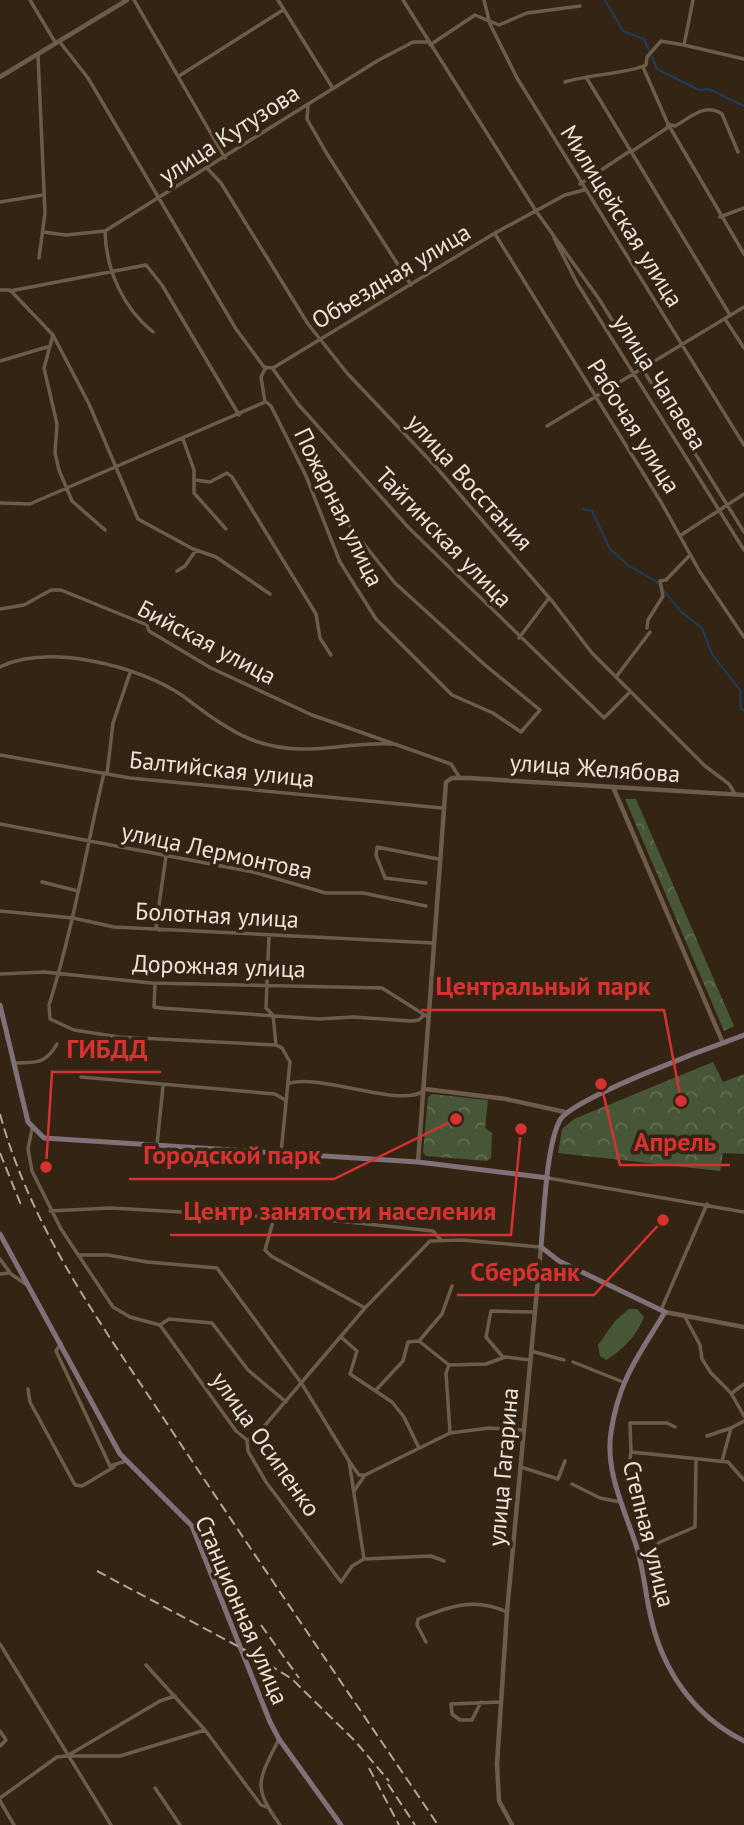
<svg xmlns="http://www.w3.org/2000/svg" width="744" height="1825" font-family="'PT Sans',sans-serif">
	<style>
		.grass { fill: #475636 }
		.park { fill: url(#park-crowns) }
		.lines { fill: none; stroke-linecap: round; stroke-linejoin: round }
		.stream { stroke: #1d3d5c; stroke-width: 2 }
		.minor { stroke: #6e5c4b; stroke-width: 3.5 }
		.tertiary { stroke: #6e5c4b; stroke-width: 4.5 }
		.secondary { stroke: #807078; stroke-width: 5 }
		.rail { stroke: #b1a599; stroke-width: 2; stroke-dasharray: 10 5; stroke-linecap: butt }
		.labels { text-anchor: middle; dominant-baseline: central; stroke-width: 7; stroke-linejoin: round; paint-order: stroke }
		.street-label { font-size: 24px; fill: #ece2d8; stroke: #342414 }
		.leader { fill: none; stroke: #d73131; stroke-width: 2.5 }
		.callout-dot { fill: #d73131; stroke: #342414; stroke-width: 2.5 }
		.callout-label { font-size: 26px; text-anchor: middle; font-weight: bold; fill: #d73131; stroke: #342414; stroke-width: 7; stroke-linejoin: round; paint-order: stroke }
	</style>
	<defs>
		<pattern id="park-crowns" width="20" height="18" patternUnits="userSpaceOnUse" patternTransform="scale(1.75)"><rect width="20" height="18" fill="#475636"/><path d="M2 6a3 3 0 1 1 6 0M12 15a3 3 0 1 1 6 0" fill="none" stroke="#626e52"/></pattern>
	</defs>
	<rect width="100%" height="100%" fill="#342414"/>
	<!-- grass -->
	<path class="grass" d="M629,1309H637L644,1317C637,1335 623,1350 606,1360L600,1356L598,1345L615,1321Z"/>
	<!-- park -->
	<path class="park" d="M625,799H636L734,1026L724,1031Z
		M713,1062L723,1082L744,1074V1154L723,1153L720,1171L558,1153L562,1129L574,1119Z
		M432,1094L488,1100L485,1128L492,1133L491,1158L487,1161L426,1156L423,1152L428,1097Z"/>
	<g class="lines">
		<!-- stream -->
		<path class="stream" d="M605,0L623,31L644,39L657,69L699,90L709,89L744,106
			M583,509L592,511L610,549L629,566L657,582L681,612L702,628L712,654L740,690L741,709L744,711"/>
		<!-- minor -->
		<path class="minor" d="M30,0L55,42
			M134,0L225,158
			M278,0L332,87
			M403,0L536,211L599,299L744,532
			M484,0L490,24L517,78L744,445
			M59,41L88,78L236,329L264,367L273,368L495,233L565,195L584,190
			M430,45L475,15L499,25L527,13L580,6
			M684,45L744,59
			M38,55L45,213L39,258
			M643,67L668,124L744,254
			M179,76L283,10
			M586,77L730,315
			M565,82C589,74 627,74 646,65L647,57L661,41L684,45L693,0
			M308,105L307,119L327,154L411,285
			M631,152L667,128L668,124L675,126C690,118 705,102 722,114L738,152
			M207,168L221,183L308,324L347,373L436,467L552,601L592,653L705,766L729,784L735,794
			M580,184L630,151
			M0,202L43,195
			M720,217L744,208
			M105,231C106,270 123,308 153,332
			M43,232L66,235L105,231L377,61L413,42H428
			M495,234L661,502L700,572L744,637
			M554,238L577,283L744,550
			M0,290H10L53,335L89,404L138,519L193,549L216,557L270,594
			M10,291L146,265L162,285L239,415
			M725,319L744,348
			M53,335L44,368L57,424L55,453L59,470L72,501L105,530
			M0,361L47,347
			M273,369L298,404L408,527L599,713L604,718L630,692
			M265,401L271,406L306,476L340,562L376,619L452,695L493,713L521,732L540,710L485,665L395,583L348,524
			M547,426L744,307
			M183,439L194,470V493L226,529
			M195,480L210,482L227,473L232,477L316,614L320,638L331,655
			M0,503L30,504L265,402L261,377L266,367
			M681,535L744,494
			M177,571L185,566L196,550
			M0,609L24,605L51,590H61L147,625L149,631L211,668L312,715L451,764L460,778
			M647,628L648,620L663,596L660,581L666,580L690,555
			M519,638L549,598
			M0,667C49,643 139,666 183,696C204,712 230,732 255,741C308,759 342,741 393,744
			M616,677L650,632
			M0,755L130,778L442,808
			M104,773C86,850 73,929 49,1005L50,1019L74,1030L119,1037L276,1045
			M107,774L113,723L130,673
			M0,824L253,872L326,893H363L426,906
			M42,882L78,891
			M426,883L385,878L376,855L377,847L438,859
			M0,911L73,918L114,927L433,943
			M159,930L156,926L166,856
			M269,935L266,1008L273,1015L276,1045L282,1048L290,1062L281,1153
			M0,974L44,972L151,983L382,988L428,1017
			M155,984L154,1007L161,1008L319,1019L353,1017L411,1021L419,1020L424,1015
			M14,1063C35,1063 46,1064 57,1044
			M81,1077L275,1094L285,1100
			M290,1083C322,1074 401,1108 423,1091
			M32,1129L28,1149L32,1171L61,1229L113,1307L130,1317L160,1325L236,1431L247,1440
			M157,1145L163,1086
			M548,1178L744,1212
			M50,1211L111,1208L339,1221L433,1231L440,1239
			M274,1218L265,1250L271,1256L365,1308
			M78,1255H108L147,1262L217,1268L302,1384L349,1461
			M0,1259L11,1274L27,1285
			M0,1274L9,1273
			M661,1310L707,1204
			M684,1315L700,1345L702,1359L711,1373L731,1393L744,1416
			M160,1325L169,1319L212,1323L248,1370L286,1402
			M341,1337L357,1351L350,1374L392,1402L404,1417L419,1448
			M419,1341L442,1314L452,1286
			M61,1343L56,1351L110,1466L126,1461
			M531,1351L564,1360
			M502,1356L486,1337L491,1311L535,1312
			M573,1362L623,1382
			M449,1365L446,1373L450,1432
			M28,1389L30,1402L75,1485L82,1486L114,1467
			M376,1390L403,1361L408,1342L419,1341L449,1365L486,1364L505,1357L530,1360
			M732,1393L744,1384
			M707,1436L731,1428
			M247,1440L255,1437L365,1308L430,1241L462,1240L540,1247
			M247,1440L248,1451L266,1482L341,1582L352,1566L364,1559L349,1461L359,1475H365
			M631,1452L630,1423H667L675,1427
			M722,1461L731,1428L744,1421
			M521,1467L558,1479L565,1461
			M627,1479L631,1452L728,1462L744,1480
			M572,1484L600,1498L620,1502
			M354,1491L365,1475L450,1433L489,1428L524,1430
			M649,1551L663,1567
			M639,1553L649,1551L660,1542L695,1527L696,1460
			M364,1559L431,1556L444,1561
			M426,1642L417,1625L418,1619C450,1606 475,1597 507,1612
			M0,1644L111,1825
			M146,1665L205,1730L261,1805L266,1807
			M481,1702L472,1720H460L452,1714L451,1704L501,1702
			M0,1731L6,1740L0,1746
			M279,1739C258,1781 252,1786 280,1825
			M70,1756H120L205,1730
			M155,1788L180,1825
			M0,1798L57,1757L67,1756L160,1701L175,1696
			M0,1801L14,1825"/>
		<!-- tertiary -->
		<path class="tertiary" d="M0,77L127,0
			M613,787L723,1043
			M425,1089L506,1099L565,1112
			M418,1162L446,782L452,778H469L744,795
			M665,1312L744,1327
			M512,1825L499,1801L497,1764L507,1612L541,1247"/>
		<!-- secondary -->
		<path class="secondary" d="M0,1005L28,1122L44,1138L418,1162L548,1178
			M744,1035C713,1046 573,1098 560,1120C546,1146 544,1215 541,1247L559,1261L665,1312C639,1355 619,1379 611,1432C605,1471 624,1508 636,1545C644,1569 645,1593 651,1618C663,1671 694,1716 744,1741
			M0,1234L120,1454L192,1526L270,1722L279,1739L341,1825"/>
		<!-- rail -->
		<path class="rail" d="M0,1114C32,1231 102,1325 168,1425C257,1559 348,1692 438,1825
			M0,1153L21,1205
			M97,1571L245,1650L292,1679L355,1741L389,1781
			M261,1625L299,1678
			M369,1768L399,1825
			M388,1784L415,1825"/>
	</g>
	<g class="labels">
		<!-- street labels -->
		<g class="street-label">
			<text transform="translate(229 134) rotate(-33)">улица Кутузова</text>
			<text transform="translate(622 216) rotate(58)">Милицейская улица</text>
			<text transform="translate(391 276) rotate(-31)">Объездная улица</text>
			<text transform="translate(660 382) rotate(58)">улица Чапаева</text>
			<text transform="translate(634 426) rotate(58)">Рабочая улица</text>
			<text transform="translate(470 482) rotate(48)">улица Восстания</text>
			<text transform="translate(339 507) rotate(64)">Пожарная улица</text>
			<text transform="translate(444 537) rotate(46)">Тайгинская улица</text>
			<text transform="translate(207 642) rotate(28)">Бийская улица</text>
			<text transform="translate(595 768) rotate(4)">улица Желябова</text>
			<text transform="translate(222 769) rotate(6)">Балтийская улица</text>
			<text transform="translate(217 851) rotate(12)">улица Лермонтова</text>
			<text transform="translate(217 915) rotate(3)">Болотная улица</text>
			<text transform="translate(219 966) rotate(2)">Дорожная улица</text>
			<text transform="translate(266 1444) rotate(55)">улица Осипенко</text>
			<text transform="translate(503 1467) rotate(-85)">улица Гагарина</text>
			<text transform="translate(649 1534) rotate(76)">Степная улица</text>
			<text transform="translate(242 1610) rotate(67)">Станционная улица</text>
		</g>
	</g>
	<!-- callouts -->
	<path class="leader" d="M681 1101L664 1010H421M46 1167L52 1072H161M601 1084L620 1165H730M456 1119L334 1179H129M521 1129L511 1235H170M663 1220L594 1295H457"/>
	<g class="callout-dot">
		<circle cx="681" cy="1101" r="7"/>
		<circle cx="46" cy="1167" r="7"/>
		<circle cx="601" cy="1084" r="7"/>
		<circle cx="456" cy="1119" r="7"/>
		<circle cx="521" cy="1129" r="7"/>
		<circle cx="663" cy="1220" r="7"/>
	</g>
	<g class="callout-label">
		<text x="543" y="995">Центральный парк</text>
		<text x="107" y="1058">ГИБДД</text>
		<text x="675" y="1151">Апрель</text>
		<text x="232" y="1164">Городской парк</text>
		<text x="340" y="1220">Центр занятости населения</text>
		<text x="525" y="1281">Сбербанк</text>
	</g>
</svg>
